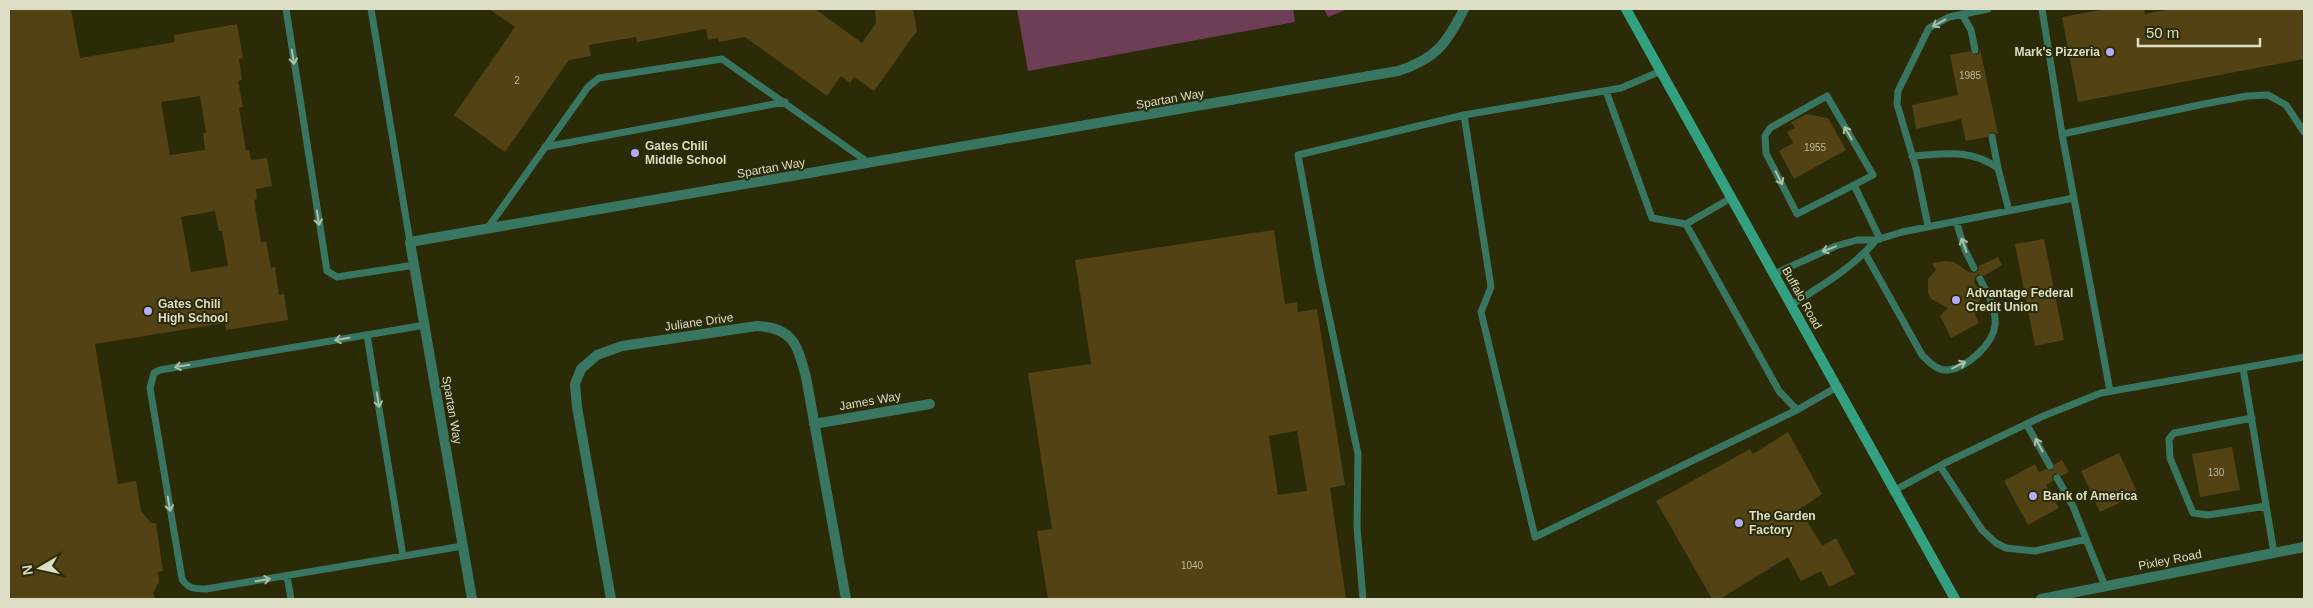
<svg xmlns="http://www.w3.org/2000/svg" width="2313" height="608" font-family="Helvetica,sans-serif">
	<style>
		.green { fill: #6e3d56 }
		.building { fill: #524214; fill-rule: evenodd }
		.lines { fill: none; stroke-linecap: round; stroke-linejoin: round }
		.service { stroke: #387661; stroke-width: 7 }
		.minor { stroke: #387661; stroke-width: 10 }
		.tertiary { stroke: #387661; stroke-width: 10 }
		.secondary { stroke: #33a181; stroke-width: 10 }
		.oneway { stroke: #acbfa8 }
		.poi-dot { fill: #b5acf8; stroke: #2b2b08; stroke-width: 2 }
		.labels { text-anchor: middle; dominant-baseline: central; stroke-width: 4; stroke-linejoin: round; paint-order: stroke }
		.number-label { font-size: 10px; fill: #bab79a }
		.poi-label { font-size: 12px; font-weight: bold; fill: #dddec6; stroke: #2b2b08; text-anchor: start }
		.street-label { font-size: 12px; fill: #dddec6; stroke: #2b2b08 }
	</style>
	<rect width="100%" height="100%" fill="#2b2b08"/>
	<!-- green -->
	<path class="green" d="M1017,9H1293L1295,22L1028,71Z
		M1324,9H1348L1328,17Z"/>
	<!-- building -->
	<path class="building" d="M9,9H71L80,58L175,42L174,35L237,24L243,58L239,59L242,80L238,81L243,107L239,108L246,151L249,150L251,160L267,158L272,186L256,189L257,199L254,200L261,242L266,241L271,268L275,267L279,295L284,294L288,320L226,330L225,323L95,344L118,484L136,481L141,511L151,523H156L163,571L158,572L159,582L153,593L155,599H9ZM200,96L206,133H203L205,150L170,155L161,102ZM215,211L219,231H222L228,266L191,272L181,217Z
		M489,9H815L862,43L876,23L875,9H913L917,31L874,91L854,77L850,83L841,76L827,96L745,37L719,42L718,38L708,40L706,29L637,42L636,37L589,45L591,56L569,60L505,152L454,115L515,27Z
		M2106,9H2144L2145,14L2170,9H2304V59L2078,102L2062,17Z
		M1980,49L1998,134L1991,132L1987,137L1966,141L1961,119L1916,129L1912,105L1958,95L1950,55L1970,51L1976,55L1979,54Z
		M1807,114L1828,118L1846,150L1794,179L1779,151L1793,143L1787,132L1795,128L1791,122Z
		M1274,230L1285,304L1297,302L1298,312L1317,309L1345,485L1330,488L1346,599H1048L1037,531L1052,529L1028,373L1091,364L1075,260ZM1297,431L1307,491L1278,495L1269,436Z
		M2044,239L2064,340L2035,346L2015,244Z
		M1998,257L2002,265L1984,276L1978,274L1975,278L1974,282L1983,296L1979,301L1982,307L1975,314L1979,323L1951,338L1940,316L1948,308L1931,299L1928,292V279L1936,270L1932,263L1946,261L1954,262L1967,271L1974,273L1979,270V266Z
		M1788,432L1822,494L1800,509L1822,546L1836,538L1855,574L1829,587L1821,571L1801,581L1788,557L1720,599H1712L1656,501L1750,449L1753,454Z
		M2232,447L2240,490L2200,497L2192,454Z
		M2119,453L2138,494L2100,512L2081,471Z
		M2062,460L2069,472L2062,476L2055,473L2052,477L2053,481L2046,485L2059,508L2028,525L2004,481L2035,464L2039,472L2046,469L2052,471L2055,464Z"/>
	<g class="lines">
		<!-- service -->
		<path class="service" d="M286,9L327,271L337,277L415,265
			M371,9L410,242
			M2042,9L2062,134L2110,391
			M1962,14L1971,30L1975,50
			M1661,71L1621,88L1464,115L1491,287L1481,312L1535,537L1797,410L1837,387
			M1606,91L1652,218L1686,224L1779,391L1797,410
			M2062,134L2204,104L2247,96L2268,95L2286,105L2304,132
			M1992,137L1998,168
			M545,147L785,102
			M1912,156C1944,154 1969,148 1998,168L2009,211
			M1854,185L1797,214L1766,153L1765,136L1770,128L1827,96L1873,175L1854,185L1880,239
			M1956,221L1965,250L1974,268
			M1686,224L1731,198
			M1928,226L1916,168L1897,104L1898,91L1929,28L1949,17L1988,9
			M487,229L588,87L599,78L722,59L869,163
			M1865,253L1922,355C1929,362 1937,371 1948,370C1967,368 1993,344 1995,325C1997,308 1987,293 1980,279
			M1774,274L1836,246L1857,240H1876L1902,232L2074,198
			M1791,305C1821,286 1853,268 1876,240
			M425,325L160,370L154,373L150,388L182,579C188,589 195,589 206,589L463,546
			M367,335L403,556
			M2243,368L2274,553
			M2252,418L2174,433L2169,439L2170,458L2193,513L2208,515L2266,506
			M2027,425L2050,466
			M1940,466L1982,530L1996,543L2006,548L2035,551L2086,539L2105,586
			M2057,478L2073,506L2086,539
			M1895,490L1945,463L2041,417L2101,393L2304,357
			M287,576L291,599
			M1363,599L1357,527L1358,454L1319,269L1298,155L1464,115"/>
		<!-- minor -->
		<path class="minor" d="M814,424L930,404
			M472,599L410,242L1398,71C1436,59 1447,43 1464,9
			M611,599L577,407L575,384L581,369L597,355L622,346L757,326C794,328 797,345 806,377L846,599"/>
		<!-- tertiary -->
		<path class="tertiary" d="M2041,599L2304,547"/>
		<!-- secondary -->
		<path class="secondary" d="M1626,9L1955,599"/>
	</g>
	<!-- one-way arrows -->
	<defs><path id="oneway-shaft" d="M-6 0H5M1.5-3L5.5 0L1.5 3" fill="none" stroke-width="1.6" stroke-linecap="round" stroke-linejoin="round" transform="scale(1.25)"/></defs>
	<g class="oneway">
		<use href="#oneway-shaft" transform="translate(1939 23) rotate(151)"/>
		<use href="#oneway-shaft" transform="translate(293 57) rotate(81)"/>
		<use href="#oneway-shaft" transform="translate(1848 133) rotate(-120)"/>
		<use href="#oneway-shaft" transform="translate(1779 178) rotate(63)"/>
		<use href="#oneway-shaft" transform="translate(318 218) rotate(81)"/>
		<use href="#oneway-shaft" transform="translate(1964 245) rotate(-110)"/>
		<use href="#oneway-shaft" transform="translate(1829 249) rotate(159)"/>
		<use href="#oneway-shaft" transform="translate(342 339) rotate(170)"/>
		<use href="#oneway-shaft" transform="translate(1959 365) rotate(-26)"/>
		<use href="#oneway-shaft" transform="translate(182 366) rotate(170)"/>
		<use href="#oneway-shaft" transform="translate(378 400) rotate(81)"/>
		<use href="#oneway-shaft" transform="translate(2039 445) rotate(-119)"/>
		<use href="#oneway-shaft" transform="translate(169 504) rotate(80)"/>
		<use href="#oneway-shaft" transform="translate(263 580) rotate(-10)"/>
	</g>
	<!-- markers -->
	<g class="poi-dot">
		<circle cx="2110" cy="52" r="5"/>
		<circle cx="635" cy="153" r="5"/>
		<circle cx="1956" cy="300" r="5"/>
		<circle cx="148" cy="311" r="5"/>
		<circle cx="2033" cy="496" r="5"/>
		<circle cx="1739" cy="523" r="5"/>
	</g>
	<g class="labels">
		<!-- number labels -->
		<g class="number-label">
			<text x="1970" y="75">1985</text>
			<text x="517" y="80">2</text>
			<text x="1815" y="147">1955</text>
			<text x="2216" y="472">130</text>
			<text x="1192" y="565">1040</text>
		</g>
		<!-- poi labels -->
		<g class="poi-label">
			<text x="2100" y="52" text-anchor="end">Mark's Pizzeria</text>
			<text x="645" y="146">Gates Chili<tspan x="645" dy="14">Middle School</tspan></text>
			<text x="1966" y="293">Advantage Federal<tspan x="1966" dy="14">Credit Union</tspan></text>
			<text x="158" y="304">Gates Chili<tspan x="158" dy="14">High School</tspan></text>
			<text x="2043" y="496">Bank of America</text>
			<text x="1749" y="516">The Garden<tspan x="1749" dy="14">Factory</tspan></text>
		</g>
		<!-- street labels -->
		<g class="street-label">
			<text transform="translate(1170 99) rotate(-10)">Spartan Way</text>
			<text transform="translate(771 168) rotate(-10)">Spartan Way</text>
			<text transform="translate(1802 298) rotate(61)">Buffalo Road</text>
			<text transform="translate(699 322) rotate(-8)">Juliane Drive</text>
			<text transform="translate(870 401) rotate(-10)">James Way</text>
			<text transform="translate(452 410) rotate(80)">Spartan Way</text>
			<text transform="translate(2170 560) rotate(-11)">Pixley Road</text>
		</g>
	</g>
	<!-- border -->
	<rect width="2313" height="608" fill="none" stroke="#dddec6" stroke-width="20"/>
	<!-- north arrow -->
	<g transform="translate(40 568) rotate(261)" stroke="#2b2b08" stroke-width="4" paint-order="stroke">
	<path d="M0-4L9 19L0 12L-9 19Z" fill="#dddec6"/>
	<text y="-8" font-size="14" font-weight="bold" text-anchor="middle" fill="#dddec6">N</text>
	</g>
	<!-- scale -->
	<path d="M2138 38v8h122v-8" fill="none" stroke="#dddec6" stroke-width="2.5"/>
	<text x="2146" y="38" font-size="15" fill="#dddec6" stroke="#2b2b08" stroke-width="4" paint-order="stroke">50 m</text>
</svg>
